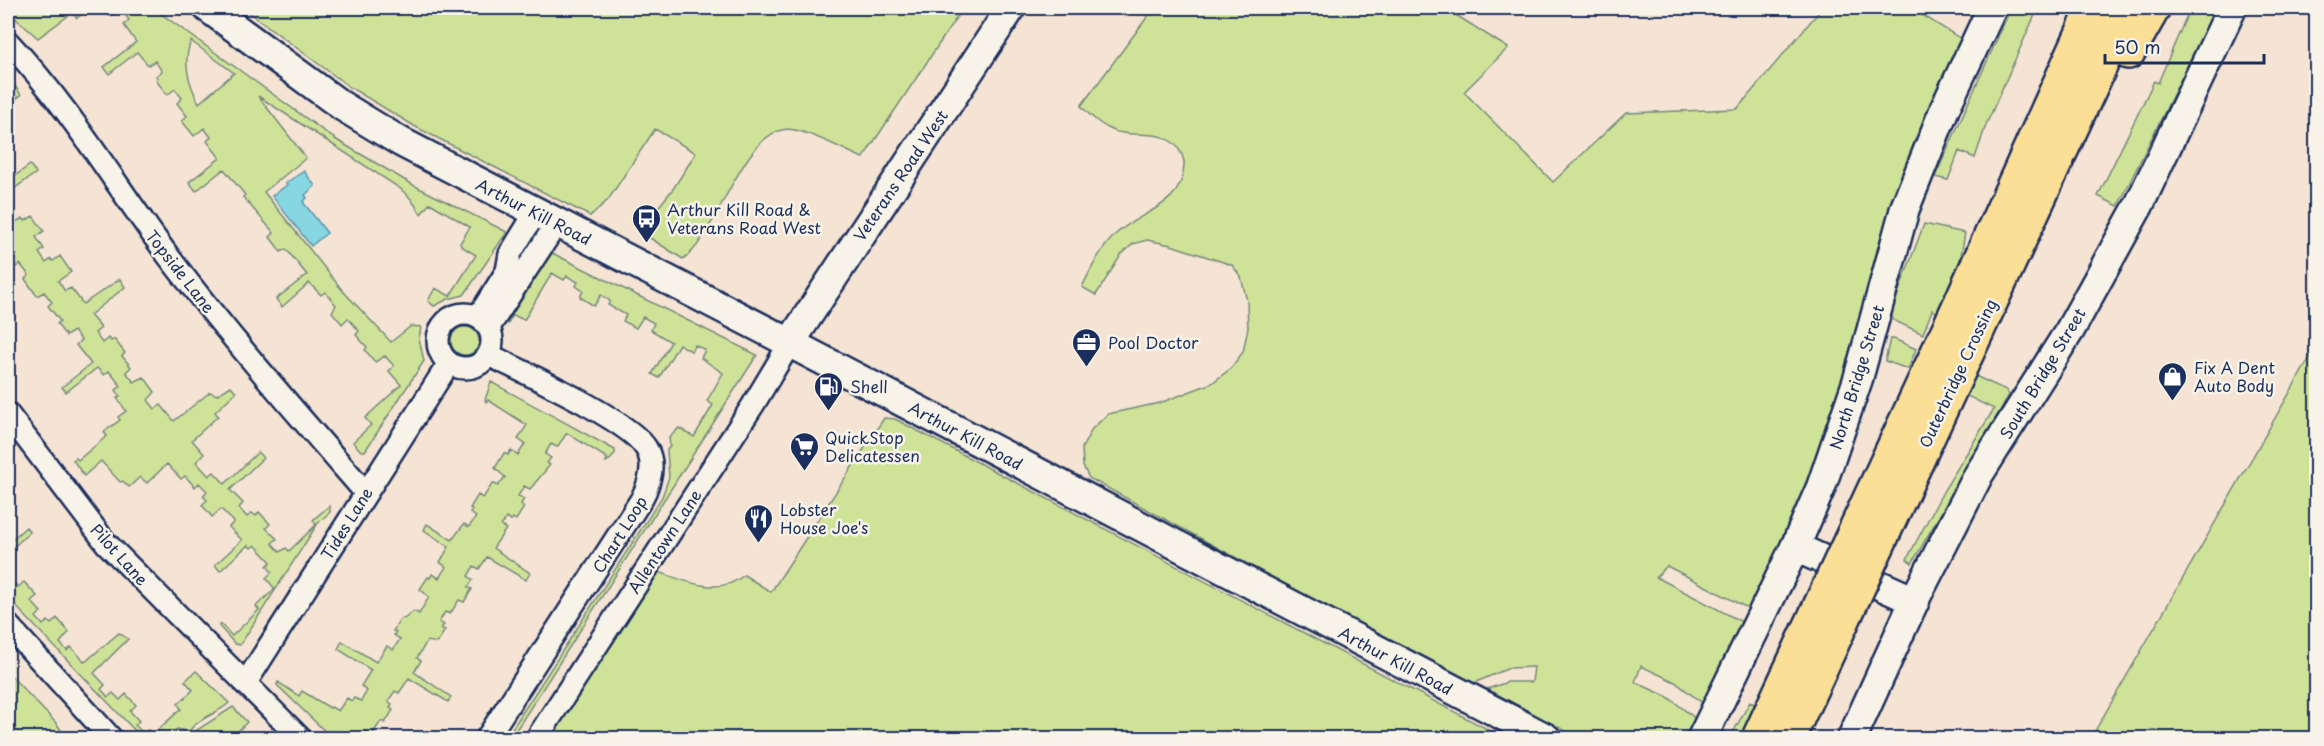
<svg xmlns="http://www.w3.org/2000/svg" width="2324" height="746" font-family="'Playpen Sans',sans-serif">
	<style>
		.green { fill: #cfe398; stroke: #75897b; stroke-width: 1.5; fill-rule: evenodd }
		.water { fill: #87d7e2; stroke: #5c94ad; stroke-width: 1.5 }
		.lines { fill: none; stroke-linecap: round; stroke-linejoin: round }
		.street-casing { stroke: #1b2f5e; stroke-width: 26 }
		.secondary-casing { stroke: #1b2f5e; stroke-width: 33 }
		.highway-casing { stroke: #1b2f5e; stroke-width: 38 }
		.street { stroke: #f7f3e8; stroke-width: 21 }
		.secondary { stroke: #f7f3e8; stroke-width: 28 }
		.highway { stroke: #fbdf96; stroke-width: 33 }
		.highway-bridge-casing { stroke: #1b2f5e; stroke-width: 38; stroke-linecap: butt }
		.highway-bridge { stroke: #fbdf96; stroke-width: 33 }
		.labels { text-anchor: middle; dominant-baseline: central; stroke-width: 5; stroke-linejoin: round; paint-order: stroke }
		.street-label { font-size: 16px; fill: #1b2f5e; stroke: #f7f3e8 }
		.poi-label { font-size: 16px; fill: #1b2f5e; stroke: #f7f3e8; text-anchor: start }
	</style>
	<rect width="100%" height="100%" fill="#f5e3d3"/>
	<filter id="ink" filterUnits="userSpaceOnUse"><feTurbulence type="fractalNoise" baseFrequency=".0167" numOctaves="2"/><feDisplacementMap in="SourceGraphic" scale="12" xChannelSelector="R" yChannelSelector="G"/><feConvolveMatrix kernelMatrix="1 2 1 2 8 2 1 2 1" color-interpolation-filters="sRGB"/></filter>
	<g filter="url(#ink)">
		<!-- green -->
		<path class="green" d="M8,8H90L77,18L72,13L38,38L8,12Z
			M102,8H153L335,139L413,185L507,232L464,295L448,299L434,306L428,301L435,288L450,296L476,255L461,246L460,243L470,227L430,203L421,214L411,199L401,189L258,96L306,158L264,192L343,291L391,342L411,326L421,327L419,339L424,361L365,451H361L353,442L371,425L365,418L401,385L389,371L394,366L385,356L375,362L365,350L367,347L356,335L359,331L348,318L342,324L332,312L336,305L325,292L321,295L309,283L282,307L276,299L307,275L286,249L281,252L270,237L274,233L243,197L245,195L224,169L196,191L189,182L220,158L207,141L211,137L204,128L194,136L182,121L187,116L177,103L182,98L175,89L167,95L156,80L158,78L156,76L162,71L155,61L148,65L137,52L109,74L104,67L136,42L124,25L129,20L122,10L109,16ZM191,41L234,73L199,103C189,84 182,63 191,41Z
			M243,8H963L863,158C842,149 817,135 795,130C745,118 718,238 683,259L639,231L673,189L696,153L655,129L608,200L590,216L416,127L351,88Z
			M1154,8H1445L1508,48L1464,92L1553,182L1626,113L1737,109L1822,8H1911L1963,40L1847,386L1755,612L1667,566L1656,577L1748,625L1710,709L1675,682L1641,666L1635,682L1668,697L1701,723L1693,738H1579L1487,689L1508,682H1532L1534,667L1509,668L1474,683L1429,662L1089,478L1083,466L1082,448L1092,429L1108,414L1160,403L1212,383L1230,369L1243,352L1248,328L1247,301L1241,277L1232,265L1171,245L1147,240L1133,244L1121,255L1096,295L1082,287C1092,267 1100,249 1117,233C1142,210 1183,207 1184,165C1185,158 1178,146 1172,142C1157,131 1141,136 1123,133C1108,132 1091,117 1081,106Z
			M2011,8H2038L1986,125L1975,158L1959,151L1948,180L1935,177Z
			M2190,8H2216L2118,206L2098,196L2154,81L2158,83Z
			M8,75L21,95L8,105Z
			M30,165L36,173L8,193V181Z
			M8,196L15,208L10,212L16,222L23,218L25,221L33,216L44,231L36,237L44,249L39,253L46,263L51,259L53,261L60,256L71,272L58,281L65,291L71,288L83,304L120,279L125,287L90,315L101,328L95,333L102,343L108,338L111,341L114,339L125,353L122,356L131,367L126,372L134,382L144,377L155,392L148,400L155,409L161,405L174,421L210,392L217,395L231,386L236,392L215,412L218,416L192,440L204,454L196,462L209,476L214,472L225,484L258,452L263,458L230,490L243,503L239,508L247,517L252,513L256,516L259,512L270,524L266,528L277,539L272,543L280,552L286,548L289,551L316,525L313,520L329,506L330,507V512L318,523L240,645L235,644L219,626L221,624L232,636L259,610L256,606L275,589L266,578L272,572L267,566L271,562L255,545L251,548L248,545L220,571L215,565L242,540L229,527L234,522L221,509L212,517L202,505L207,500L203,496L207,491L199,483L195,487L185,476L181,479L167,464L147,483L140,477L129,487L123,481L120,482L101,461L84,476L73,460L76,458L78,460L107,436L104,432L120,420L118,417L126,411L117,398L120,396L116,390L121,386L109,371L104,375L97,368L66,392L62,387L91,364L76,345L81,340L74,331L66,336L57,324L60,321L48,306L52,302L44,292L37,296L25,279L29,275L20,264L16,267L8,256Z
			M1924,224L1965,233L1958,272L1941,314L1932,310L1923,334L1893,320L1891,312Z
			M550,252L757,355L511,738H506L662,497L669,477L667,450L670,446L669,438L679,428L694,437L713,405L707,401L723,373L701,358L705,350L695,345L691,351L679,344L659,378L652,374L671,342L651,330L654,323L643,317L636,328L623,321L626,315L608,305L610,301L601,295L594,306L580,297L583,291L576,286L578,282L567,276L564,280L552,273L524,320L513,315L508,324L506,319Z
			M451 341a14 14 0 1 1 28 0a14 14 0 1 1-28 0Z
			M1890,339H1894L1916,349L1908,369L1885,361Z
			M2316,347V738H2091Z
			M1973,375L2006,390L2009,395L1912,563L1907,559L1944,490L1994,409L1963,394Z
			M491,382L615,450V453L611,459L606,462L607,458L567,433L557,447L551,444L545,454L551,458L547,463L550,465L530,489L524,486L518,496L524,499L521,504L524,507L516,520L513,518L511,521L506,518L501,526L506,529L493,548L530,573L526,580L487,557L479,569L474,566L468,576L473,580L468,587L472,589L464,602L459,600L450,614L445,612L439,622L444,625L441,628L445,630L437,643L427,641L417,658L421,661L414,672L451,697L448,702L409,678L399,693L395,691L388,701L392,704L390,708L393,710L385,723L381,721L372,735L366,731L362,738H332L277,685L278,682L299,696L302,691L330,708L331,707L338,711L347,698L352,701L354,698L361,701L367,691L361,686L371,670L338,649L342,641L376,662L387,646L393,650L400,639L394,635L396,632L393,631L401,618L404,619L414,611L419,614L429,597L420,589L428,577L430,578L432,574L439,578L446,567L440,562L449,547L424,530L427,524L452,540L464,524L469,527L476,517L470,513L472,509L470,508L478,495L483,498L493,483L498,486L505,477L495,468L504,453L508,455L511,450L518,455L525,444L518,439L527,425L488,400L486,402L485,400Z
			M884,418L895,419L1493,732L1498,738H551L659,572C685,581 720,597 744,575L771,592Z
			M26,527L30,532L8,552V543Z
			M24,582L37,596L31,601L41,612L36,617L43,625L48,621L51,624L57,618L69,632L60,643L67,651L71,647L85,662L119,633L128,639L94,673L105,685L101,689L108,697L113,693L120,700L126,694L136,705L130,711L139,721L135,725L143,733L148,730L153,734L181,709L178,704L193,690L185,681L196,671L229,703C216,715 191,720 186,738H184L183,730L177,729L168,738H142L8,598V585L10,588L15,584L18,587Z
			M9,674L57,724L66,738H8Z
			M1750,702L1827,738H1730Z
			M233,707L247,722L231,738H191L197,730Z"/>
		<!-- water -->
		<path class="water" d="M304,171L315,186L305,195L307,198L303,202L327,233L311,246L272,196L287,185L286,183Z"/>
		<g class="lines">
			<defs>
				<path id="street" d="M8,42C71,108 117,188 172,261C233,341 299,416 365,492
					M438 341a27 27 0 1 1 54 0a27 27 0 1 1-54 0Z
					M478,317L507,271L510,254L536,212
					M489,327L557,223
					M8,414L106,543L300,738
					M8,625L111,738
					M245,684L449,363
					M487,738L641,500C649,485 656,464 646,448C629,420 523,372 489,355
					M537,738L753,405L790,343"/>
				<path id="secondary" d="M208,8L342,106L401,142L790,343L1546,738
					M790,343L1011,8
					M1795,547L1915,601
					M1702,738L1795,547L1821,487L1858,379L1905,208L1945,108L1992,8
					M1852,738L1918,593L1979,474L2070,330L2139,205L2232,8"/>
				<path id="highway" d="M2128,52L2153,8
					M1953,320L2094,8
					M1977,331L2127,8"/>
			</defs>
			<!-- street casing -->
			<use href="#street" class="street-casing"/>
			<!-- secondary casing -->
			<use href="#secondary" class="secondary-casing"/>
			<!-- highway casing -->
			<use href="#highway" class="highway-casing"/>
			<!-- street -->
			<use href="#street" class="street"/>
			<!-- secondary -->
			<use href="#secondary" class="secondary"/>
			<!-- highway -->
			<use href="#highway" class="highway"/>
			<defs>
				<path id="highway-bridge" d="M1759,738L1953,320
					M1788,738L1977,331"/>
			</defs>
			<!-- highway-bridge casing -->
			<use href="#highway-bridge" class="highway-bridge-casing"/>
			<!-- highway-bridge -->
			<use href="#highway-bridge" class="highway-bridge"/>
		</g>
	</g>
	<!-- icons -->
	<defs>
		<symbol id="bus-pin" viewBox="-11 -11 22 30"><path d="M0 17L-7.5 6A9.5 9.5 0 1 1 7.5 6Z" fill="#1b2f5e" stroke="#f7f3e8"/><path d="M-5-6H5V4H4V6H2V4H-2V6H-4V4H-5ZM-3.5-4V0h7V-4ZM-3.5 1.2v1.5H-2V1.2ZM2 1.2v1.5H3.5V1.2Z" fill="#fff"/></symbol>
		<symbol id="office-pin" viewBox="-11 -11 22 30"><path d="M0 17L-7.5 6A9.5 9.5 0 1 1 7.5 6Z" fill="#1b2f5e" stroke="#f7f3e8"/><path d="M-6-3h4V-5.5h4V-3h4V5H-6ZM-1-4.5V-3h2v-1.5ZM-6 0V1H6V0Z" fill="#fff"/></symbol>
		<symbol id="shop-pin" viewBox="-11 -11 22 30"><path d="M0 17L-7.5 6A9.5 9.5 0 1 1 7.5 6Z" fill="#1b2f5e" stroke="#f7f3e8"/><path d="M-5-2.5h2.3a2.7 3.5 0 0 1 5.4 0H5L5.5 6h-11ZM-1.5-2.5h3a1.5 2.3 0 0 0-3 0Z" fill="#fff"/></symbol>
		<symbol id="fuel-pin" viewBox="-11 -11 22 30"><path d="M0 17L-7.5 6A9.5 9.5 0 1 1 7.5 6Z" fill="#1b2f5e" stroke="#f7f3e8"/><path d="M-5.5-6h7V0h2V4h1.3V-2.5L3-4.5l.8-.8L6-3V5H2.5V1h-1V6h-7ZM-4.2-4.7v3.2H.2V-4.7Z" fill="#fff"/></symbol>
		<symbol id="supermarket-pin" viewBox="-11 -11 22 30"><path d="M0 17L-7.5 6A9.5 9.5 0 1 1 7.5 6Z" fill="#1b2f5e" stroke="#f7f3e8"/><path d="M-6-5.5h2.5l.6 2H6L4.5 2H-2.5L-4.4-4H-6ZM-1.5 3.2a1.3 1.3 0 1 0 .1 0ZM3 3.2a1.3 1.3 0 1 0 .1 0Z" fill="#fff"/></symbol>
		<symbol id="restaurant-pin" viewBox="-11 -11 22 30"><path d="M0 17L-7.5 6A9.5 9.5 0 1 1 7.5 6Z" fill="#1b2f5e" stroke="#f7f3e8"/><path d="M-5-6h1v4h1v-4h1v4h1v-4h1v5L-1.5 .5V6h-2V.5L-5-1ZM5-6V6H3V1.5H1.5Q1.5-4 5-6Z" fill="#fff"/></symbol>
	</defs>
	<g fill-rule="evenodd">
		<use href="#bus-pin" x="630" y="202" width="33" height="45"/>
		<use href="#office-pin" x="1070" y="326" width="33" height="45"/>
		<use href="#shop-pin" x="2156" y="360" width="33" height="45"/>
		<use href="#fuel-pin" x="812" y="370" width="33" height="45"/>
		<use href="#supermarket-pin" x="788" y="430" width="33" height="45"/>
		<use href="#restaurant-pin" x="742" y="502" width="33" height="45"/>
	</g>
	<g class="labels">
		<!-- street labels -->
		<g class="street-label">
			<text transform="translate(900 175) rotate(-56)">Veterans Road West</text>
			<text transform="translate(534 211) rotate(27)">Arthur Kill Road</text>
			<text transform="translate(181 271) rotate(52)">Topside Lane</text>
			<text transform="translate(1957 373) rotate(-65)">Outerbridge Crossing</text>
			<text transform="translate(2042 373) rotate(-59)">South Bridge Street</text>
			<text transform="translate(1856 377) rotate(-73)">North Bridge Street</text>
			<text transform="translate(966 435) rotate(28)">Arthur Kill Road</text>
			<text transform="translate(346 523) rotate(-58)">Tides Lane</text>
			<text transform="translate(619 534) rotate(-58)">Chart Loop</text>
			<text transform="translate(664 541) rotate(-57)">Allentown Lane</text>
			<text transform="translate(120 554) rotate(48)">Pilot Lane</text>
			<text transform="translate(1396 660) rotate(28)">Arthur Kill Road</text>
		</g>
		<!-- poi labels -->
		<g class="poi-label">
			<text x="667" y="209">Arthur Kill Road &amp;<tspan x="667" dy="18">Veterans Road West</tspan></text>
			<text x="1108" y="342">Pool Doctor</text>
			<text x="2194" y="367">Fix A Dent<tspan x="2194" dy="18">Auto Body</tspan></text>
			<text x="850" y="386">Shell</text>
			<text x="825" y="437">QuickStop<tspan x="825" dy="18">Delicatessen</tspan></text>
			<text x="780" y="509">Lobster<tspan x="780" dy="18">House Joe's</tspan></text>
		</g>
	</g>
	<!-- margin -->
	<rect width="2324" height="746" fill="none" stroke="#f7f3e8" stroke-width="30"/>
	<rect x="15" y="15" width="2294" height="716" fill="none" stroke="#1b2f5e" stroke-width="2" filter="url(#ink)"/>
	<!-- scale -->
	<path d="M2105 54v9h159v-9" fill="none" stroke="#1b2f5e" stroke-width="3"/>
	<text x="2114" y="54" font-size="18" fill="#1b2f5e" stroke="#f7f3e8" stroke-width="4.5" paint-order="stroke">50 m</text>
</svg>
